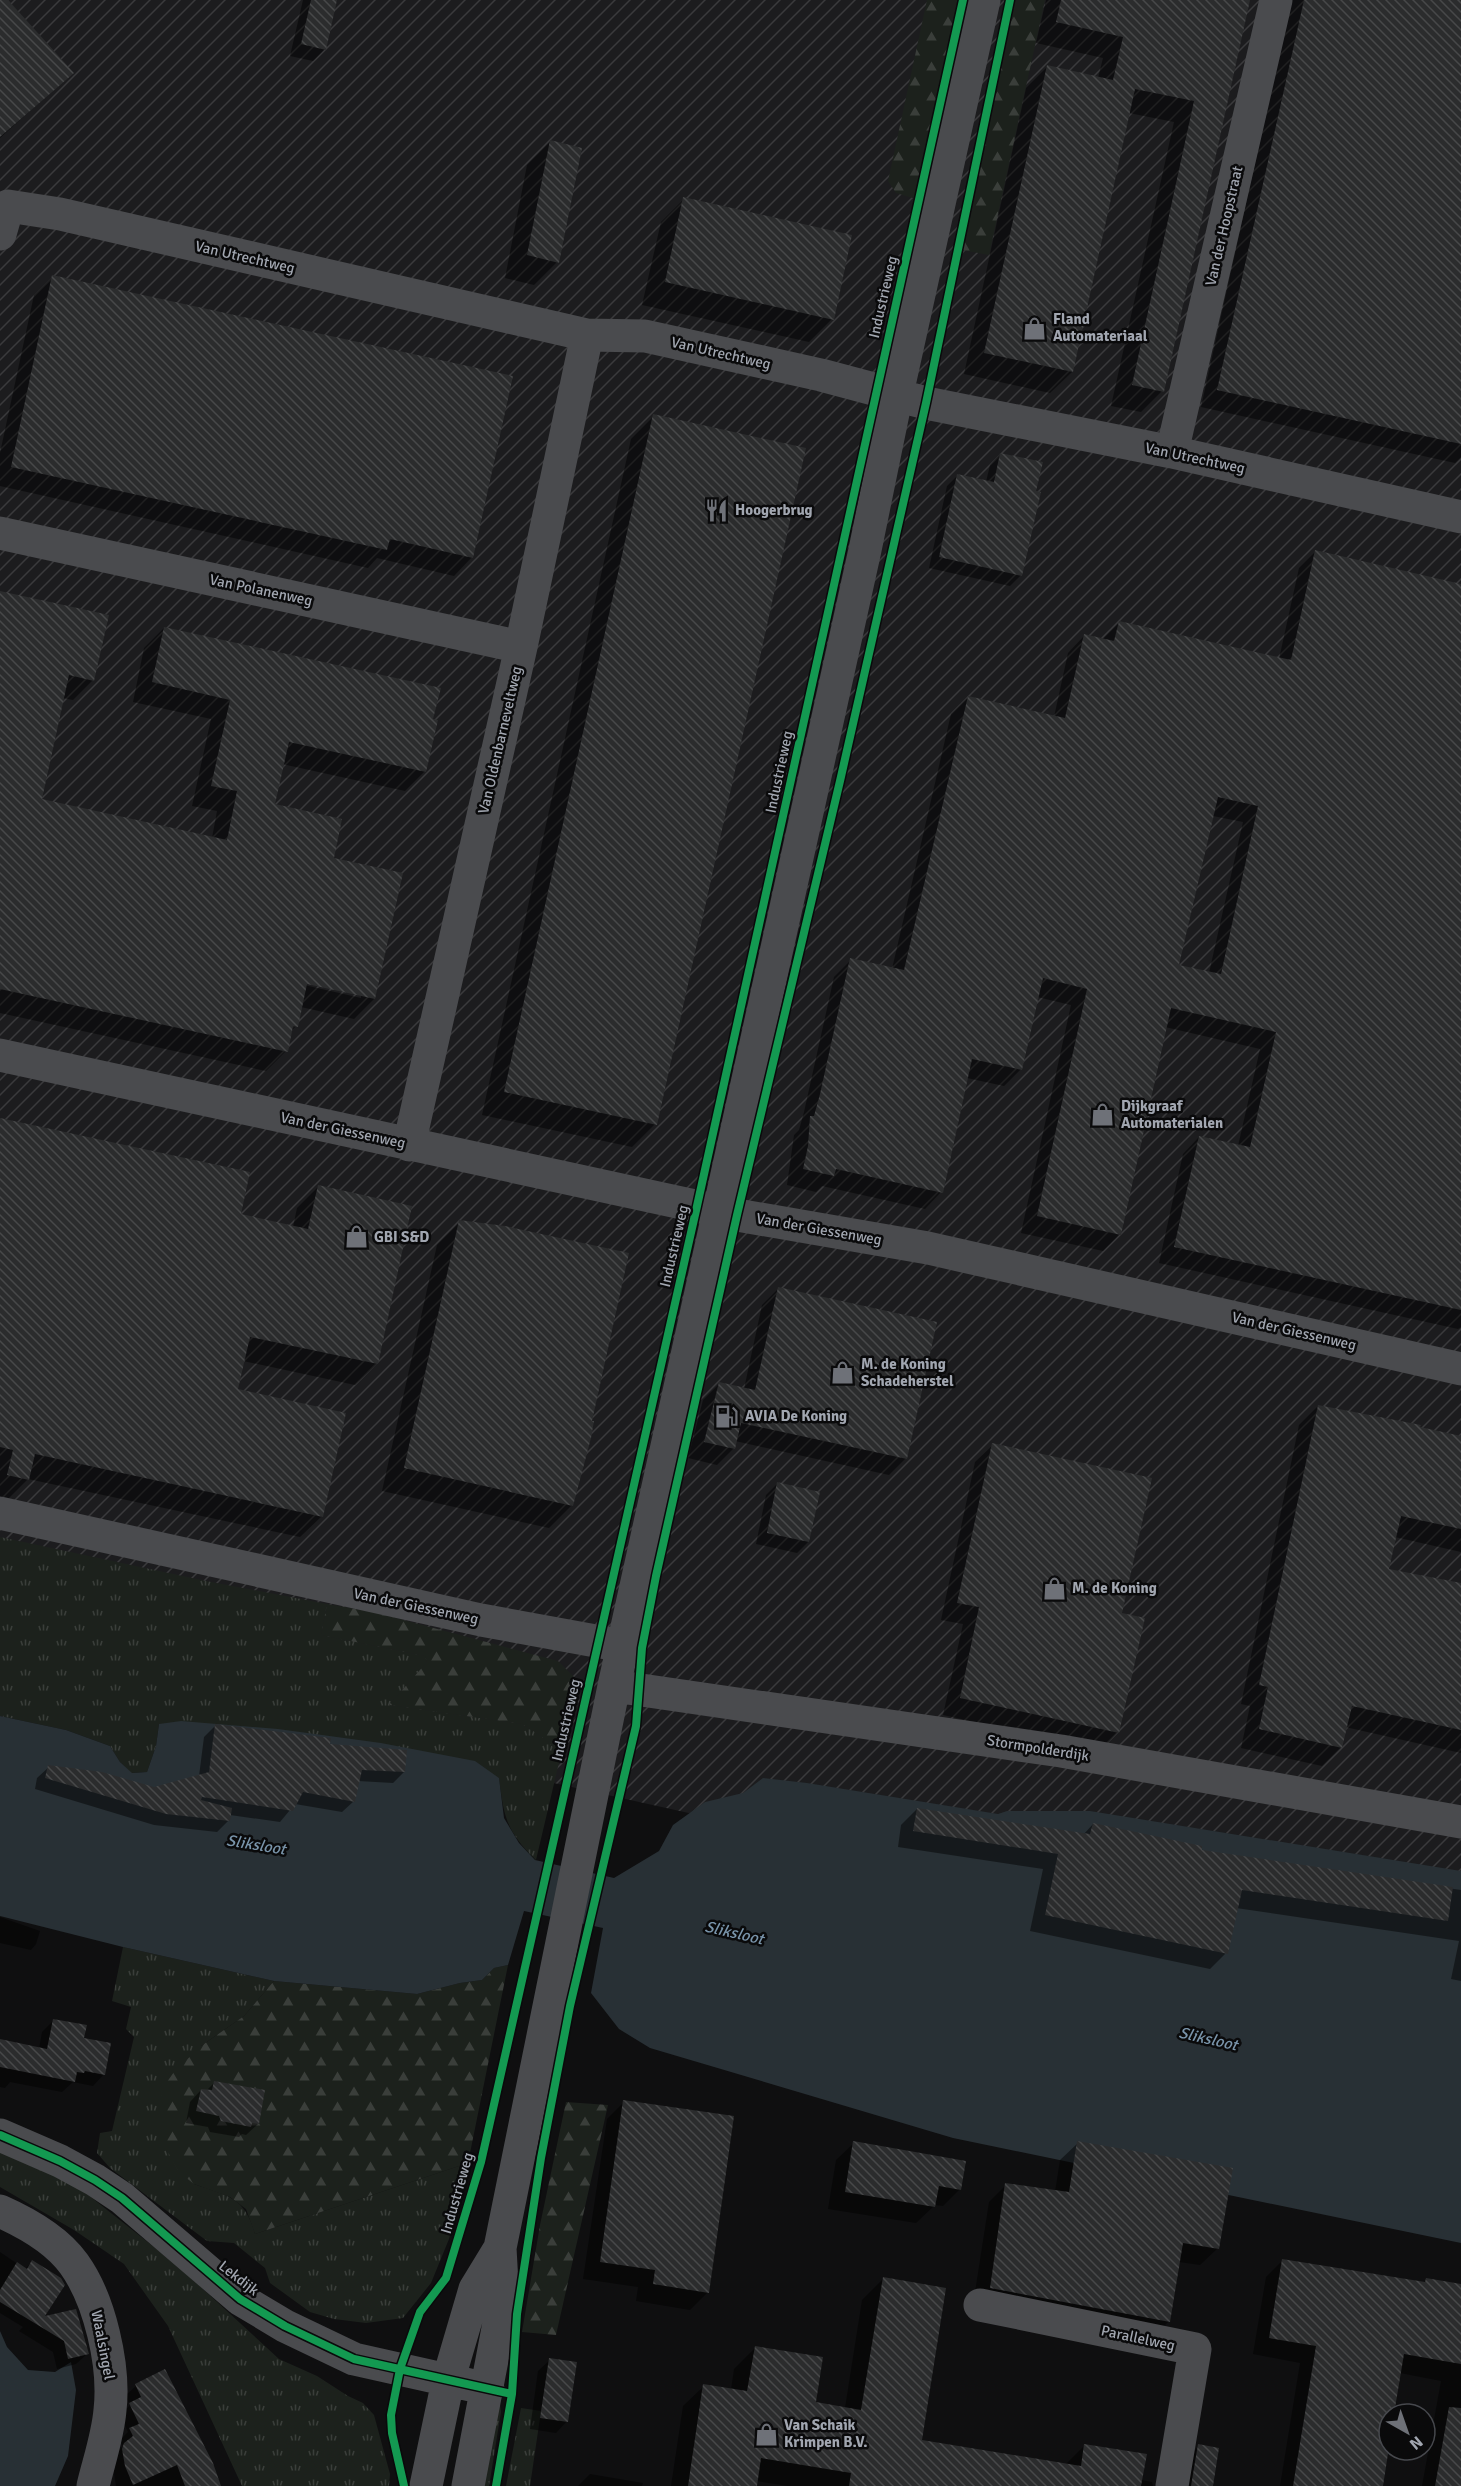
<svg xmlns="http://www.w3.org/2000/svg" width="1461" height="2486" font-family="Signika,sans-serif">
	<style>
		.industrial { fill: url(#industrial-furrows) }
		.grass { fill: url(#grass-tufts) }
		.forest { fill: url(#forest-firs) }
		.water { fill: #283035 }
		.shadow { fill: #0007; fill-rule: evenodd }
		.building { fill: url(#building-back-hatch); fill-rule: evenodd }
		.lines { fill: none; stroke-linecap: round; stroke-linejoin: round }
		.minor { stroke: #4a4b4e; stroke-width: 33 }
		.cycleway-casing { stroke: #0a0a0b; stroke-width: 11 }
		.cycleway { stroke: #139951; stroke-width: 8 }
		.labels { text-anchor: middle; dominant-baseline: central; stroke-width: 5; stroke-linejoin: round; paint-order: stroke }
		.street-label { font-size: 15px; fill: #a1a6b0; stroke: #0a0a0b }
		.poi-label { font-size: 15px; font-weight: bold; fill: #a1a6b0; stroke: #0a0a0b; text-anchor: start }
		.water-label { font-size: 16px; font-style: italic; fill: #7994aa; stroke: #0a0a0b }
	</style>
	<defs>
		<pattern id="industrial-furrows" width="10" height="10" patternUnits="userSpaceOnUse" patternTransform="scale(1.5)"><rect width="10" height="10" fill="#1c1c1e"/><path d="M-1 1l2-2M0 10L10 0M9 11l2-2" fill="none" stroke="#3a3a3c"/></pattern>
		<pattern id="grass-tufts" width="24" height="20" patternUnits="userSpaceOnUse" patternTransform="scale(1.5)"><rect width="24" height="20" fill="#1c211c"/><path d="M3 7l-1-3M5 7V3M7 7l1-3M15 17l-1-3M17 17v-4M19 17l1-3" fill="none" stroke="#3a3e3a"/></pattern>
		<pattern id="forest-firs" width="22" height="20" patternUnits="userSpaceOnUse" patternTransform="scale(1.5)"><rect width="22" height="20" fill="#1c211c"/><path d="M5 1l3.5 6h-7zM16 11l3.5 6h-7z" fill="#3a3e3a"/></pattern>
		<pattern id="building-back-hatch" width="6" height="6" patternUnits="userSpaceOnUse" patternTransform="scale(1.5)"><rect width="6" height="6" fill="#2b2c2d"/><path d="M-1 5l2 2M0 0l6 6M5-1l2 2" fill="none" stroke="#474849"/></pattern>
	</defs>
	<rect width="100%" height="100%" fill="#0f0f10"/>
	<!-- industrial -->
	<path class="industrial" d="M0,0H1461V2049L1138,1913L392,1747L0,1655Z"/>
	<!-- grass -->
	<path class="grass" d="M0,1537L206,1581L327,1604L321,1635L425,1656L427,1662L389,1705L522,1724L541,1736L561,1754L536,1860C506,1831 504,1817 499,1778L159,1724L156,1746L147,1772L131,1773L120,1762L110,1746L66,1730L0,1716Z
		M123,1947L274,1981L244,2016L201,2046L194,2184C228,2196 245,2197 255,2234L468,2163L449,2239L431,2283L403,2318L366,2323L334,2319L310,2312L270,2283L265,2268L234,2243L207,2241L110,2168L97,2153L100,2133L112,2131L134,2037L126,2029L131,2007L112,2001Z
		M0,2152L73,2183L178,2266L279,2359L317,2376L348,2396L363,2403L374,2415L390,2474L389,2486H242L168,2326L124,2264L74,2230L0,2187Z
		M500,2404L501,2412L489,2486H477Z
		M521,2408L541,2411L530,2486H506Z"/>
	<!-- forest -->
	<path class="forest" d="M927,0H959L916,199L896,193L888,181Z
		M1013,0H1045L989,255L957,249Z
		M327,1604L373,1612L558,1661L575,1678L561,1754L541,1736L522,1724L389,1705L427,1662L425,1656L321,1635Z
		M508,1965L468,2163L255,2234L246,2209L230,2197L194,2184L179,2172L164,2145L161,2109L162,2089L174,2072L201,2046L244,2016L274,1981L417,1994L460,1983L482,1980L494,1968Z
		M566,2102L608,2105L556,2335L522,2332L540,2225Z"/>
	<!-- water -->
	<path class="water" d="M0,1716L66,1730L110,1746L120,1762L132,1773L147,1772L156,1746L159,1724L181,1721L278,1729L381,1743L475,1761L499,1778L504,1818L519,1843L535,1860L614,1878L659,1851L673,1825L705,1802L743,1793L763,1778L807,1783L998,1814L1007,1811H1090L1461,1871V2243L953,2138L650,2048L619,2029L591,1993L603,1928L524,1911L508,1965L494,1968L482,1980L460,1983L417,1994L274,1981L123,1947L0,1916Z
		M0,2331L7,2347L28,2370L55,2372L71,2362L76,2390L73,2415L68,2456L55,2486H0Z"/>
	<!-- shadow -->
	<path class="shadow" d="M0,0H6L72,73L0,138Z
		M303,0H335L325,49L313,61L290,56Z
		M1046,0H1249L1162,391L1141,412L1111,406L1174,122L1129,113L1072,372L1050,393L964,374L1026,88L1047,67L1098,78L1103,58L1036,43Z
		M1291,0H1461V457L1455,463L1201,407Z
		M550,142L557,262L534,285L505,278L527,165Z
		M684,199L832,319L809,342L642,305L661,222Z
		M53,276L472,557L454,576L377,558L368,568L0,486V453L34,295Z
		M654,416L655,1124L632,1147L482,1115L631,439Z
		M1000,454L1021,575L1010,586L929,568L947,486L957,476L986,482L990,465Z
		M1316,551L1461,586V1327L1458,1329L1159,1263L1183,1154L1199,1137L1238,1146L1260,1049L1165,1027L1120,1234L1103,1251L1021,1233L1071,1005L1037,997L1021,1069L1004,1086L967,1078L941,1192L925,1209L822,1186L816,1192L787,1185L794,1135L799,1130L804,1112L834,977L851,960L892,969L951,714L968,697L1054,717L1068,653L1084,636L1102,640L1120,622L1279,659L1299,568ZM1213,816L1243,822L1209,973L1178,966Z
		M0,593L93,680L73,700L63,698L40,800L212,838L217,811L192,806L211,719L133,702L144,648L164,628L432,720L425,771L405,791L282,764L273,805L332,859L374,999L354,1019L301,1007L296,1026L290,1032L286,1051L266,1071L0,1013ZM300,981L361,995V998L300,984Z
		M0,1119L239,1215L293,1227L297,1208L319,1186L377,1364L355,1385L243,1361L236,1390L322,1516L300,1537L28,1479L7,1500L0,1499Z
		M460,1222L590,1422L572,1505L549,1528L382,1491L437,1245Z
		M779,1288L906,1458L889,1475L735,1441L734,1448L717,1465L688,1458L703,1400L719,1384L744,1389L762,1305Z
		M1318,1406L1461,1438V1552L1395,1537L1387,1570L1461,1584V1753L1345,1727L1341,1747L1322,1766L1241,1748L1250,1706L1241,1704L1299,1425Z
		M993,1445L1120,1614L1118,1732L1101,1750L943,1715L963,1624L941,1620L975,1462Z
		M778,1483L808,1542L797,1553L756,1544L766,1495Z
		M216,1725L329,1745L404,1772L393,1783L358,1781L354,1801L342,1812L295,1804L280,1822L230,1815L229,1820L217,1832L154,1825L35,1789L37,1778L49,1767L154,1788L199,1776L204,1737Z
		M917,1809L1084,1834L1093,1824L1200,1851L1461,1890V1981L1451,1979L1459,1941L1236,1908L1226,1953L1210,1969L1030,1931L1043,1869L898,1847L901,1825Z
		M0,1917L40,1931L36,1944L31,1950L0,1943Z
		M54,2020L104,2074L93,2086L73,2082L62,2092L10,2082L5,2088L0,2087V2041L39,2049L42,2032Z
		M214,2083L258,2124L246,2135L242,2134L239,2137L210,2132L208,2127L186,2123L190,2102L201,2090L206,2091Z
		M624,2102L707,2293L690,2310L636,2301L638,2287L583,2279L607,2119Z
		M854,2143L960,2189L943,2206L935,2205L916,2223L828,2209L836,2160Z
		M1078,2143L1218,2248L1200,2265L1179,2262L1169,2321L1151,2339L973,2305L989,2202L1006,2185L1055,2192L1060,2160Z
		M0,2252L25,2269L32,2262L42,2318L87,2354L76,2364L57,2369L53,2352L19,2331L23,2327L0,2313Z
		M1283,2260L1423,2284L1426,2280L1461,2286V2486H1422L1441,2381L1400,2373L1393,2414H1389V2438L1381,2486H1280L1300,2363L1253,2354L1266,2277Z
		M883,2279L920,2441L1065,2465L1085,2445L1141,2480L1152,2482L1153,2486H788L756,2481L755,2486H671L683,2406L704,2386L731,2390L734,2369L755,2348L814,2403L845,2408L862,2300Z
		M550,2360L567,2421L556,2433L530,2429L538,2371Z
		M164,2371L219,2486H116L112,2460L114,2455L123,2446L120,2440L128,2432L120,2416L130,2405L125,2396L136,2386Z
		M1199,2446L1211,2486H1175L1178,2466Z
		M590,2474L643,2483L642,2486H578Z"/>
	<!-- building -->
	<path class="building" d="M0,0H8L74,73L0,137Z
		M311,0H337L326,50L301,44Z
		M1061,0H1250L1164,392L1132,385L1194,101L1135,89L1073,372L984,353L1047,65L1113,80L1123,37L1056,22Z
		M1304,0H1461V444L1217,390Z
		M550,140L582,148L559,263L527,255Z
		M683,197L852,235L834,320L665,282Z
		M52,275L513,376L473,558L390,539L387,550L11,467Z
		M653,414L806,448L657,1125L504,1092Z
		M1000,453L1043,462L1036,491L1041,492L1022,576L939,557L957,474L994,482Z
		M1315,550L1461,584V1310L1174,1247L1199,1136L1250,1147L1276,1032L1171,1008L1121,1235L1037,1216L1087,989L1043,978L1022,1070L972,1059L943,1193L836,1169L834,1176L803,1169L808,1146L810,1116H814L820,1094L850,958L904,970L968,696L1065,718L1084,634L1114,641L1119,621L1291,660ZM1218,797L1258,806L1221,974L1179,965Z
		M0,591L109,615L94,681L69,675L42,799L227,840L237,791L211,786L230,700L152,682L164,627L441,688L433,719L438,720L426,772L289,742L275,804L342,819L334,858L403,873L375,999L307,984L298,1027L293,1026L288,1052L0,989Z
		M0,1118L250,1172L241,1214L308,1229L318,1185L412,1206L378,1364L250,1337L238,1389L346,1413L323,1517L35,1454L29,1480L7,1475L13,1450L0,1447Z
		M459,1220L505,1226L629,1253L592,1421H594L591,1438L573,1506L404,1468Z
		M778,1287L937,1322L907,1459L741,1423L735,1449L704,1442L719,1382L755,1390Z
		M1318,1405L1421,1425L1420,1427L1461,1436V1529L1401,1516L1389,1569L1461,1583V1730L1352,1706L1342,1748L1259,1729L1268,1687L1259,1685Z
		M992,1443L1152,1478L1122,1613L1145,1618L1119,1733L960,1698L979,1607L957,1603Z
		M777,1482L820,1492L809,1542L767,1533Z
		M215,1724L331,1738L330,1744L407,1750L405,1772L362,1770L355,1802L303,1792L293,1811L202,1797L201,1800L232,1808L230,1821L166,1814L45,1778L48,1765L102,1772L154,1787L209,1772Z
		M917,1808L1090,1834L1093,1823L1202,1846V1850L1453,1887L1448,1921L1242,1890L1228,1954L1045,1915L1058,1854L913,1831Z
		M53,2019L87,2025L84,2038L111,2043L105,2075L85,2071L84,2073L77,2072L75,2082L0,2067V2039L47,2049Z
		M214,2081L265,2090L259,2124L252,2123L251,2127L221,2121L219,2116L196,2111L201,2089L212,2090Z
		M623,2100L734,2116L709,2293L653,2284L655,2270L600,2262Z
		M853,2141L966,2161L961,2190L939,2186L935,2207L845,2192Z
		M1077,2141L1233,2168L1219,2249L1183,2243L1170,2322L990,2288L1005,2183L1069,2192Z
		M1282,2259L1425,2282L1426,2278L1461,2284V2364L1404,2354L1394,2414H1389V2447L1383,2486H1293L1316,2346L1269,2338Z
		M32,2260L61,2278L65,2285L45,2316L76,2309L89,2354L68,2359L64,2341L0,2302V2290L17,2262L27,2269Z
		M883,2277L946,2288L922,2440L1081,2466L1084,2444L1147,2454L1141,2486H849L851,2473L761,2458L757,2486H688L703,2384L747,2391L755,2346L823,2357L816,2402L861,2410Z
		M549,2358L577,2362L568,2422L540,2418Z
		M165,2369L213,2463L221,2486H185L177,2465L133,2485L125,2466L122,2449L124,2443L133,2436L129,2428L139,2424L129,2403L141,2397L135,2384Z
		M1449,2407L1461,2408V2486H1435Z
		M1198,2444L1219,2448L1213,2486H1191Z"/>
	<g class="lines">
		<!-- minor -->
		<path class="minor" d="M0,234L8,206L60,214L587,335L645,336L821,375L926,403L1172,452L1461,517
			M1172,452L1276,0
			M0,533L521,647
			M0,1055L737,1215L928,1248L1461,1369
			M409,1145L521,647L587,335
			M0,1513L481,1620L623,1646
			M614,1686L1061,1751L1461,1822
			M0,2135L60,2161L95,2180L122,2198L240,2299L285,2326L354,2359L488,2389
			M0,2211C27,2223 57,2240 74,2264C100,2300 115,2366 110,2410C108,2435 99,2461 93,2486
			M980,2305L1195,2349L1172,2486
			M426,2486L448,2381L475,2289L500,2248
			M468,2486L503,2302L500,2248L614,1686L865,550L897,394L984,0"/>
		<defs>
			<path id="cycleway" d="M0,2135L60,2161L95,2180L122,2198L240,2299L285,2326L354,2359L512,2394
				M404,2486L392,2433L391,2415L400,2369L420,2312L446,2278L481,2162L697,1206L963,0
				M496,2486L512,2394L517,2314L541,2158L570,2006L636,1726L642,1648L656,1576L737,1215L840,781L926,403L1010,0"/>
		</defs>
		<!-- cycleway casing -->
		<use href="#cycleway" class="cycleway-casing"/>
		<!-- cycleway -->
		<use href="#cycleway" class="cycleway"/>
	</g>
	<!-- icons -->
	<defs>
		<symbol id="shop-bare" viewBox="-9 -9 18 18"><path d="M-5-2.5h2.3a2.7 3.5 0 0 1 5.4 0H5L5.5 6h-11ZM-1.5-2.5h3a1.5 2.3 0 0 0-3 0Z" fill="#6e7178" stroke="#0a0a0b" stroke-width="2.5" paint-order="stroke"/></symbol>
		<symbol id="restaurant-bare" viewBox="-9 -9 18 18"><path d="M-5-6h1v4h1v-4h1v4h1v-4h1v5L-1.5 .5V6h-2V.5L-5-1ZM5-6V6H3V1.5H1.5Q1.5-4 5-6Z" fill="#6e7178" stroke="#0a0a0b" stroke-width="2.5" paint-order="stroke"/></symbol>
		<symbol id="fuel-bare" viewBox="-9 -9 18 18"><path d="M-5.5-6h7V0h2V4h1.3V-2.5L3-4.5l.8-.8L6-3V5H2.5V1h-1V6h-7ZM-4.2-4.7v3.2H.2V-4.7Z" fill="#6e7178" stroke="#0a0a0b" stroke-width="2.5" paint-order="stroke"/></symbol>
	</defs>
	<g fill-rule="evenodd">
		<use href="#shop-bare" x="1018" y="312" width="33" height="33"/>
		<use href="#restaurant-bare" x="700" y="494" width="33" height="33"/>
		<use href="#shop-bare" x="1086" y="1098" width="33" height="33"/>
		<use href="#shop-bare" x="340" y="1220" width="33" height="33"/>
		<use href="#shop-bare" x="826" y="1356" width="33" height="33"/>
		<use href="#fuel-bare" x="710" y="1400" width="33" height="33"/>
		<use href="#shop-bare" x="1038" y="1572" width="33" height="33"/>
		<use href="#shop-bare" x="750" y="2418" width="33" height="33"/>
	</g>
	<g class="labels">
		<!-- street labels -->
		<g class="street-label">
			<text transform="translate(1224 226) rotate(-77)">Van der Hoopstraat</text>
			<text transform="translate(245 257) rotate(13)">Van Utrechtweg</text>
			<text transform="translate(883 297) rotate(-77)">Industrieweg</text>
			<text transform="translate(721 353) rotate(13)">Van Utrechtweg</text>
			<text transform="translate(1195 458) rotate(12)">Van Utrechtweg</text>
			<text transform="translate(261 590) rotate(12)">Van Polanenweg</text>
			<text transform="translate(500 740) rotate(-77)">Van Oldenbarneveltweg</text>
			<text transform="translate(779 772) rotate(-78)">Industrieweg</text>
			<text transform="translate(343 1130) rotate(12)">Van der Giessenweg</text>
			<text transform="translate(819 1229) rotate(10)">Van der Giessenweg</text>
			<text transform="translate(674 1246) rotate(-77)">Industrieweg</text>
			<text transform="translate(1294 1331) rotate(13)">Van der Giessenweg</text>
			<text transform="translate(416 1606) rotate(12)">Van der Giessenweg</text>
			<text transform="translate(566 1720) rotate(-77)">Industrieweg</text>
			<text transform="translate(1038 1748) rotate(9)">Stormpolderdijk</text>
			<text transform="translate(457 2193) rotate(-74)">Industrieweg</text>
			<text transform="translate(239 2278) rotate(38)">Lekdijk</text>
			<text transform="translate(1138 2338) rotate(12)">Parallelweg</text>
			<text transform="translate(103 2345) rotate(79)">Waalsingel</text>
		</g>
		<!-- poi labels -->
		<g class="poi-label">
			<text x="1053" y="319">Fland<tspan x="1053" dy="17">Automateriaal</tspan></text>
			<text x="735" y="510">Hoogerbrug</text>
			<text x="1121" y="1106">Dijkgraaf<tspan x="1121" dy="17">Automaterialen</tspan></text>
			<text x="374" y="1237">GBI S&amp;D</text>
			<text x="861" y="1364">M. de Koning<tspan x="861" dy="17">Schadeherstel</tspan></text>
			<text x="745" y="1416">AVIA De Koning</text>
			<text x="1072" y="1588">M. de Koning</text>
			<text x="784" y="2425">Van Schaik<tspan x="784" dy="17">Krimpen B.V.</tspan></text>
		</g>
		<!-- water labels -->
		<g class="water-label">
			<text transform="translate(256 1845) rotate(9)">Sliksloot</text>
			<text transform="translate(734 1933) rotate(13)">Sliksloot</text>
			<text transform="translate(1208 2039) rotate(13)">Sliksloot</text>
		</g>
	</g>
	<!-- north arrow -->
	<g transform="translate(1407 2432) rotate(140)"><circle r="28" fill="#0a0a0b" stroke="#46484d" stroke-width="1.5"/>
	<path d="M0-4.5L10 22L0 15L-10 22Z" fill="#6e7178"/>
	<text y="-9" font-size="16" font-weight="bold" text-anchor="middle" fill="#a1a6b0">N</text>
	</g>
</svg>
